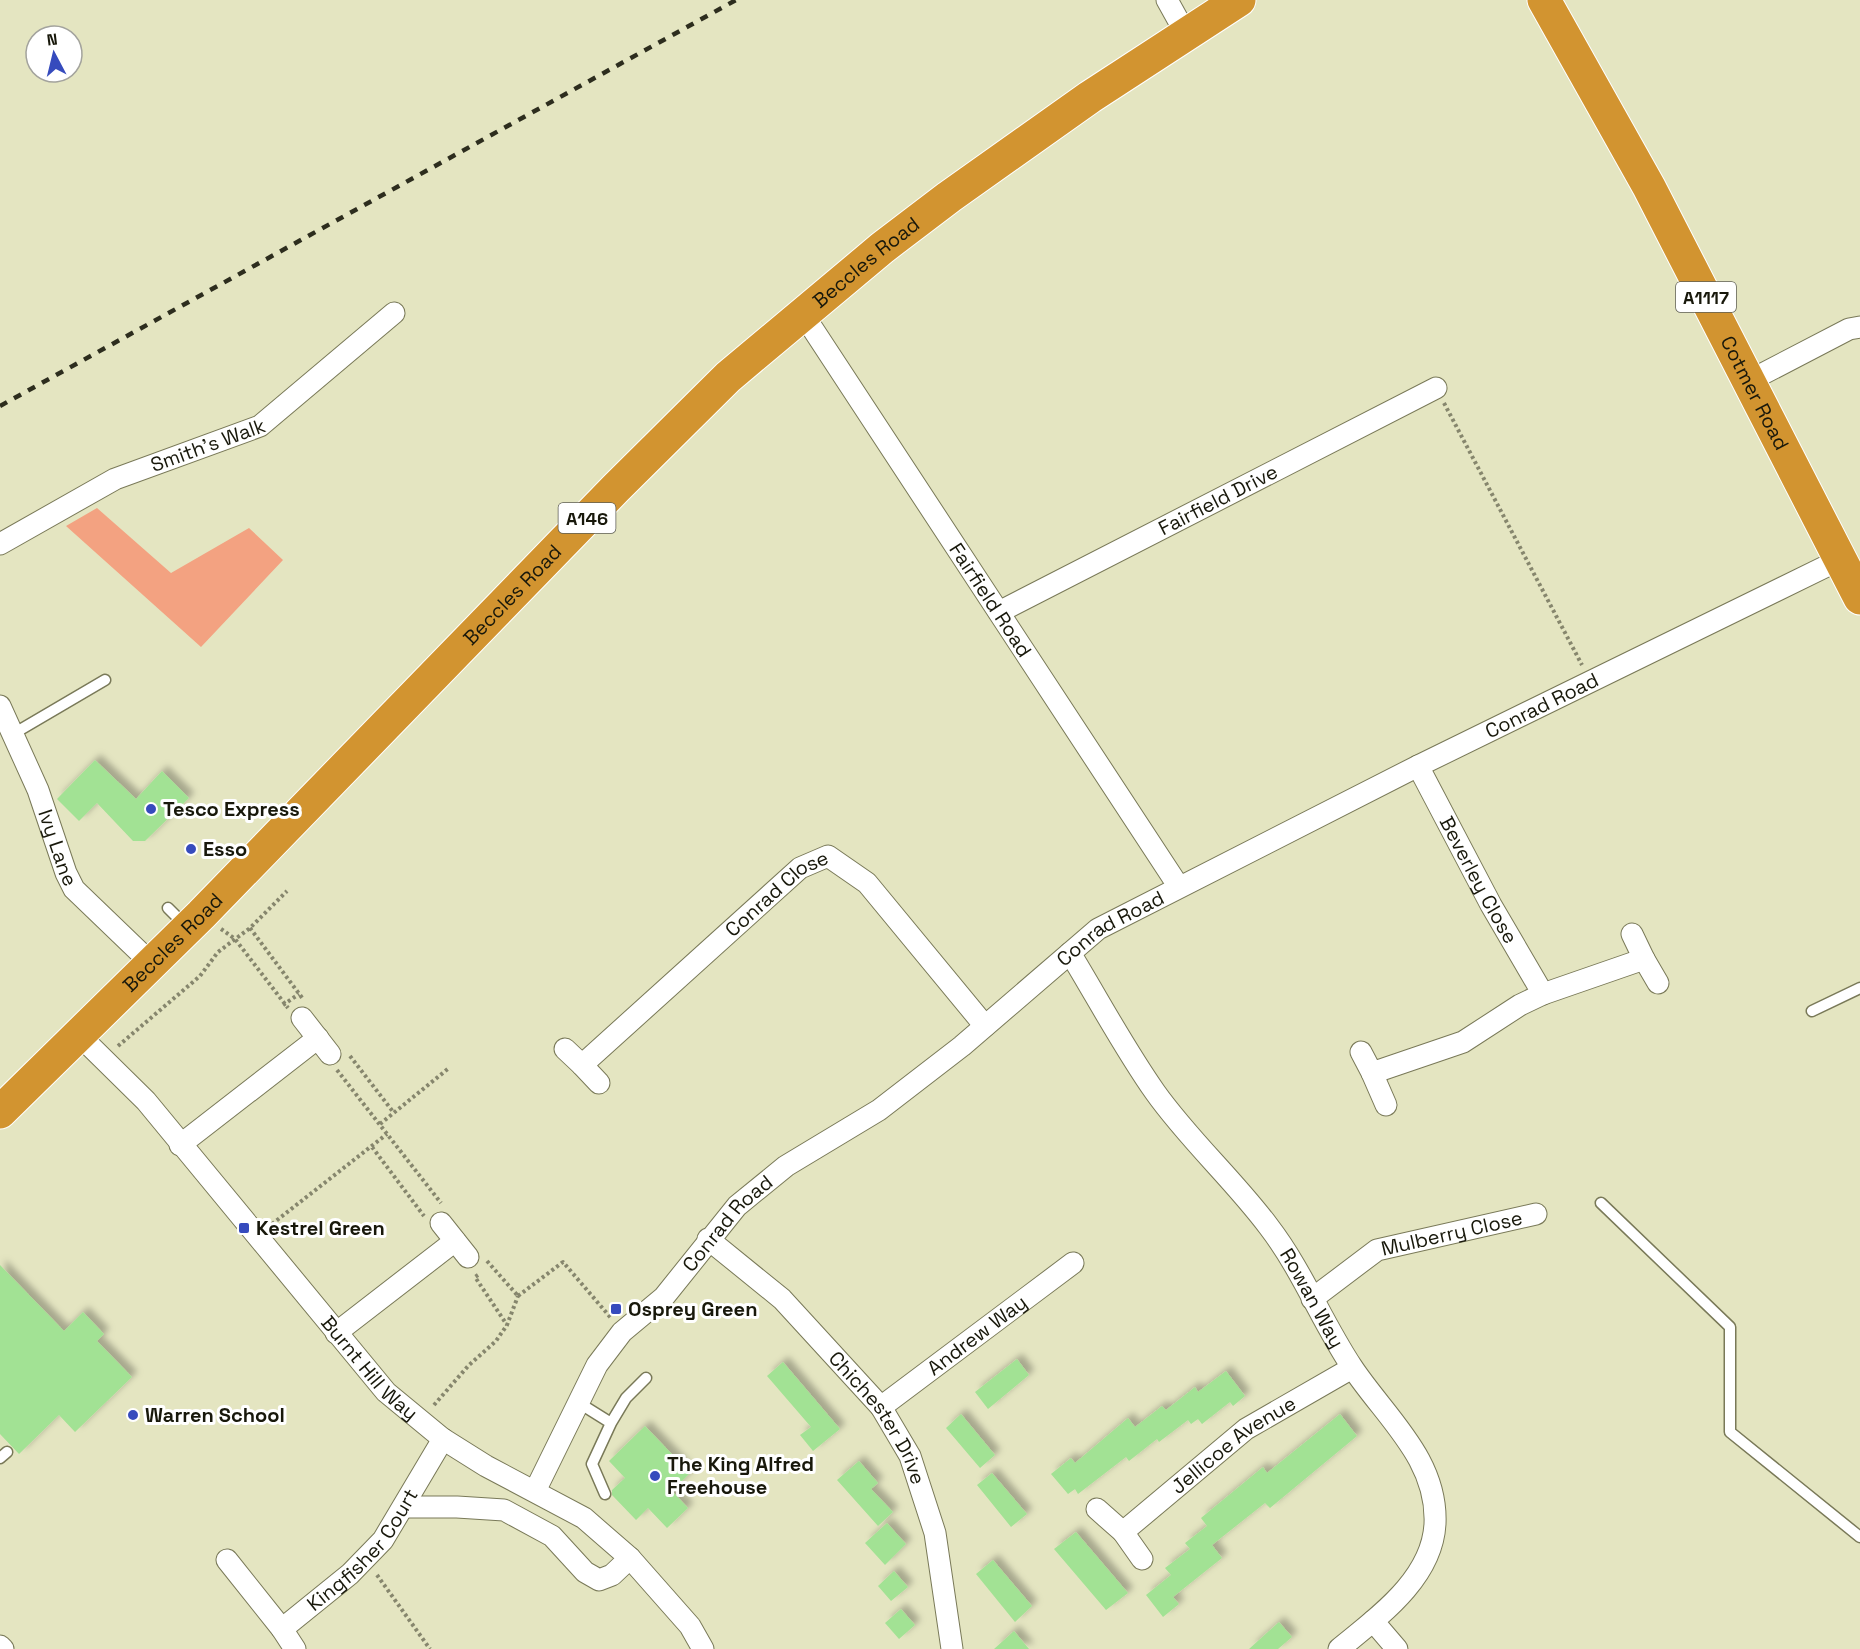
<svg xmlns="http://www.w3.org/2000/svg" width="1860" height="1649" font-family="'Space Grotesk',sans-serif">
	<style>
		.green { fill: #f3a281 }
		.building { fill: #a2e294; filter: url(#shadow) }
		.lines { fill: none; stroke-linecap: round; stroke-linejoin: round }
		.lane-casing { stroke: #797958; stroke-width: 13 }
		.street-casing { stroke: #797958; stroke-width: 23 }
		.highway-casing { stroke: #fff; stroke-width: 35 }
		.path { stroke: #86866d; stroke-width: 4; stroke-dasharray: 3 3; stroke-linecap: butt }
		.lane { stroke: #fff; stroke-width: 10 }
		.street { stroke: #fff; stroke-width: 21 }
		.highway { stroke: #d29430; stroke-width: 33 }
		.rail { stroke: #2d2d1e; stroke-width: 4.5; stroke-dasharray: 8 8; stroke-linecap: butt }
		.poi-dot { fill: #364bbd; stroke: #fff; stroke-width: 2 }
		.labels { text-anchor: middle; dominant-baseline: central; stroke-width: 6; stroke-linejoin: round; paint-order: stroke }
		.shield { fill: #fff; stroke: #5d5d54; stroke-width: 1.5 }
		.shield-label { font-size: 18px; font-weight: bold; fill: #18180b }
		.street-label { font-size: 20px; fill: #18180b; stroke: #fff }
		.poi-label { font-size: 20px; font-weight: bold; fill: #18180b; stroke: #fff; text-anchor: start }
	</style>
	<defs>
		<filter id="shadow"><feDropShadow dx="5.5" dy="-5.5" stdDeviation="3" flood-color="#0004"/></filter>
	</defs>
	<rect width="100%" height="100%" fill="#e4e5c1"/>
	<!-- green -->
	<path class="green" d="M97,508L171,573L249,528L283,560L201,647L66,526Z"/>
	<!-- building -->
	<path class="building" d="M95,760L136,799L162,771L189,798L145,841H133L97,803L79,821L57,799Z
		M0,1265L64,1331L83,1312L104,1334L97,1341L132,1377L75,1432L59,1415L19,1454L0,1434Z
		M1017,1359L1029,1375L988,1409L975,1392Z
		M783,1362L840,1429L813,1451L800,1435L811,1427L767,1376Z
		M1226,1371L1245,1396L1233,1406L1230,1402L1202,1424L1198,1419L1191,1424L1188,1420L1159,1442L1157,1439L1129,1461L1126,1457L1078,1494L1075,1489L1068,1494L1051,1474L1071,1458L1075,1463L1128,1418L1135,1427L1162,1406L1166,1410L1195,1387L1198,1392Z
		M961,1414L995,1455L980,1468L946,1428Z
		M1340,1414L1357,1436L1270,1508L1265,1503L1212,1545L1222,1558L1173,1597L1179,1604L1163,1617L1146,1595L1171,1575L1165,1568L1190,1549L1185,1543L1207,1526L1201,1518L1263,1467L1267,1473Z
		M645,1426L690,1473L672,1491L688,1508L667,1528L648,1508L636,1520L612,1495V1490L625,1478L609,1461Z
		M859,1461L878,1483L871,1489L893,1512L878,1526L837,1480Z
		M992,1473L1027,1514L1011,1527L977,1485Z
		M887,1523L906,1544L885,1565L865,1543Z
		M1076,1532L1128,1593L1106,1610L1054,1549Z
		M993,1560L1032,1606L1015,1622L976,1574Z
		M894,1571L908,1587L891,1601L878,1586Z
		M901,1609L915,1625L899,1639L885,1623Z
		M1279,1622L1292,1637L1278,1649H1249Z
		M1014,1631L1029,1649H994Z"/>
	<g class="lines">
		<defs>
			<path id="lane" d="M13,734L105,680
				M168,908L186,926
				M1812,1011L1860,988
				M1601,1203L1730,1327V1432L1860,1537
				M579,1403L611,1423L592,1464L605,1494
				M611,1423L626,1398L646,1378
				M0,1458L7,1452"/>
			<g id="street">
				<path d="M1167,0L1187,36"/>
				<path id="s1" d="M803,314L1179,887"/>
				<path d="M1749,381L1849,329L1860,327"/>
				<path id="s2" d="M0,544L115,479L260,426L394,313"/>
				<path id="s3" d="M999,612L1436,388"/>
				<path id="s4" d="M0,706L38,790L66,873L74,889L152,964"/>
				<path id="s5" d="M1418,766L1491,905L1543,994"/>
				<path id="s6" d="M1070,953C1098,999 1124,1048 1155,1092C1189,1140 1234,1180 1269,1227C1302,1270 1322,1322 1352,1367C1385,1417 1438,1459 1435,1524C1432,1579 1378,1617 1339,1649"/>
				<path d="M1644,959L1658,983"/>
				<path d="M302,1018L330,1054"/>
				<path id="s7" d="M80,1036L146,1101L386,1392L443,1439L486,1466L584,1518L630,1558L690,1626L703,1649"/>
				<path d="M565,1049L582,1065"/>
				<path d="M1361,1052L1372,1073L1463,1042L1520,1005L1543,994L1644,959L1632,934"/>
				<path d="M1372,1073L1386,1105"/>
				<path id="s8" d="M599,1083L582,1065L800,868L828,856L867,883L985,1026"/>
				<path d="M180,1145L318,1038"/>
				<path d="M441,1223L468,1257"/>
				<path id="s9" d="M708,1239L782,1299L881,1407L910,1456L935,1533L952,1649"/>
				<path id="s10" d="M1312,1299L1377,1250L1536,1214"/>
				<path d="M336,1333L455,1241"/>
				<path id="s11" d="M881,1407L1073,1263"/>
				<path id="s12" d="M535,1491L597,1365L622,1332L664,1297L737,1206L786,1166L879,1110L962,1046L1098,929L1418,766L1841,559"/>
				<path d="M404,1507H457L504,1510L552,1536L585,1572L599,1580L612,1575L630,1558"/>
				<path d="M1097,1509L1123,1532"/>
				<path id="s13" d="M1142,1559L1123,1532L1246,1429L1352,1368"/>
				<path d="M227,1560L282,1629"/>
				<path d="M1373,1621L1397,1649"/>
				<path d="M0,1646L3,1649"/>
				<path id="s14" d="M295,1649L282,1629L350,1574L383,1540L443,1439"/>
			</g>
			<g id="highway">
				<path id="s15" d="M1544,0L1649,187L1860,598"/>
				<path id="s16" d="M0,1112L201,915L616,488L728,377L882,248L949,197L1090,97L1239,0"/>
			</g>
		</defs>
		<!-- lane casing -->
		<use href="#lane" class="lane-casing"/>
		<!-- street casing -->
		<use href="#street" class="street-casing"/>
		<!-- highway casing -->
		<use href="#highway" class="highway-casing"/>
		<!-- path -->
		<path class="path" d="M1444,403L1582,665
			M250,928L303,999
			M221,929L235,939L288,1008
			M283,1005L299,994
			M118,1046L200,976L218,952L250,928L287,891
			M350,1056L394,1113
			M337,1070L441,1203
			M380,1124L449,1068
			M372,1147L424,1216
			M272,1224L387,1134
			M487,1261L518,1296
			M478,1275L475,1277L507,1325
			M518,1296L563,1262L611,1318
			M434,1405L469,1365L496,1341L507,1325L518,1296
			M377,1575L430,1649"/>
		<!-- lane -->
		<use href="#lane" class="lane"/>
		<!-- street -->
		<use href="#street" class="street"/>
		<!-- highway -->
		<use href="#highway" class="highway"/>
		<!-- rail -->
		<path class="rail" d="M0,406L736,0"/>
	</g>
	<!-- markers -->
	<g class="poi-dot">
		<circle cx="151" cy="809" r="6"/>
		<circle cx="191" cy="849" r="6"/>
		<rect x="238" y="1222" width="12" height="12" rx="3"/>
		<rect x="610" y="1303" width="12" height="12" rx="3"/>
		<circle cx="133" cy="1415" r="6"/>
		<circle cx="655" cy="1476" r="6"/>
	</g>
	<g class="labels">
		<!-- shield labels -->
		<g class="shield">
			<rect x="1676" y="282" width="60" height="30" rx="4.5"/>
			<rect x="558.5" y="503" width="57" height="30" rx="4.5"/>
		</g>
		<g class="shield-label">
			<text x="1706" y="297">A1117</text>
			<text x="587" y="518">A146</text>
		</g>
		<!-- street labels -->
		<g class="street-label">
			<text stroke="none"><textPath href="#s16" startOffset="1214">Beccles Road</textPath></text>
			<text stroke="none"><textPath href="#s15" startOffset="446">Cotmer Road</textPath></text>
			<text stroke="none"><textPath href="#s2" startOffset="231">Smith's Walk</textPath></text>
			<text stroke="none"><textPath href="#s3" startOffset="246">Fairfield Drive</textPath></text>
			<text stroke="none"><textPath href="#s16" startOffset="728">Beccles Road</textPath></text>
			<text stroke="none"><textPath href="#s1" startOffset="342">Fairfield Road</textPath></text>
			<text stroke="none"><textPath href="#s12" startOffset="1306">Conrad Road</textPath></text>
			<text stroke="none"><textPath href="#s4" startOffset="153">Ivy Lane</textPath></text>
			<text stroke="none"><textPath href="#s5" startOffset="129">Beverley Close</textPath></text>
			<text stroke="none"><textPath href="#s8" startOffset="285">Conrad Close</textPath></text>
			<text stroke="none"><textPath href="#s12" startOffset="820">Conrad Road</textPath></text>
			<text stroke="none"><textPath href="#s16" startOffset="242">Beccles Road</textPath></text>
			<text stroke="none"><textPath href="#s12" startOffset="334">Conrad Road</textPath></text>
			<text stroke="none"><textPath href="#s10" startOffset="158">Mulberry Close</textPath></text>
			<text stroke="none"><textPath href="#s6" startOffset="423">Rowan Way</textPath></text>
			<text stroke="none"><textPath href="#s11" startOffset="120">Andrew Way</textPath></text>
			<text stroke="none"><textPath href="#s7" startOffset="441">Burnt Hill Way</textPath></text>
			<text stroke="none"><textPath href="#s9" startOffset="249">Chichester Drive</textPath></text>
			<text stroke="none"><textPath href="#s13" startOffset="174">Jellicoe Avenue</textPath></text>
			<text stroke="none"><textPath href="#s14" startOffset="138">Kingfisher Court</textPath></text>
		</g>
		<!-- poi labels -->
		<g class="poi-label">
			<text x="163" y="809">Tesco Express</text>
			<text x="203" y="849">Esso</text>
			<text x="256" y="1228">Kestrel Green</text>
			<text x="628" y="1309">Osprey Green</text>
			<text x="145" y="1415">Warren School</text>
			<text x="667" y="1464">The King Alfred<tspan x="667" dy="23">Freehouse</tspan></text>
		</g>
	</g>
	<!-- north arrow -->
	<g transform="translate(54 54) rotate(353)"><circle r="28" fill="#ffffff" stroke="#a3a39d" stroke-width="1.5"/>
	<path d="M0-4.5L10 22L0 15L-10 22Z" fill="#364bbd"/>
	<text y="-9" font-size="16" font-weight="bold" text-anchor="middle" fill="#18180b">N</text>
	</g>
</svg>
